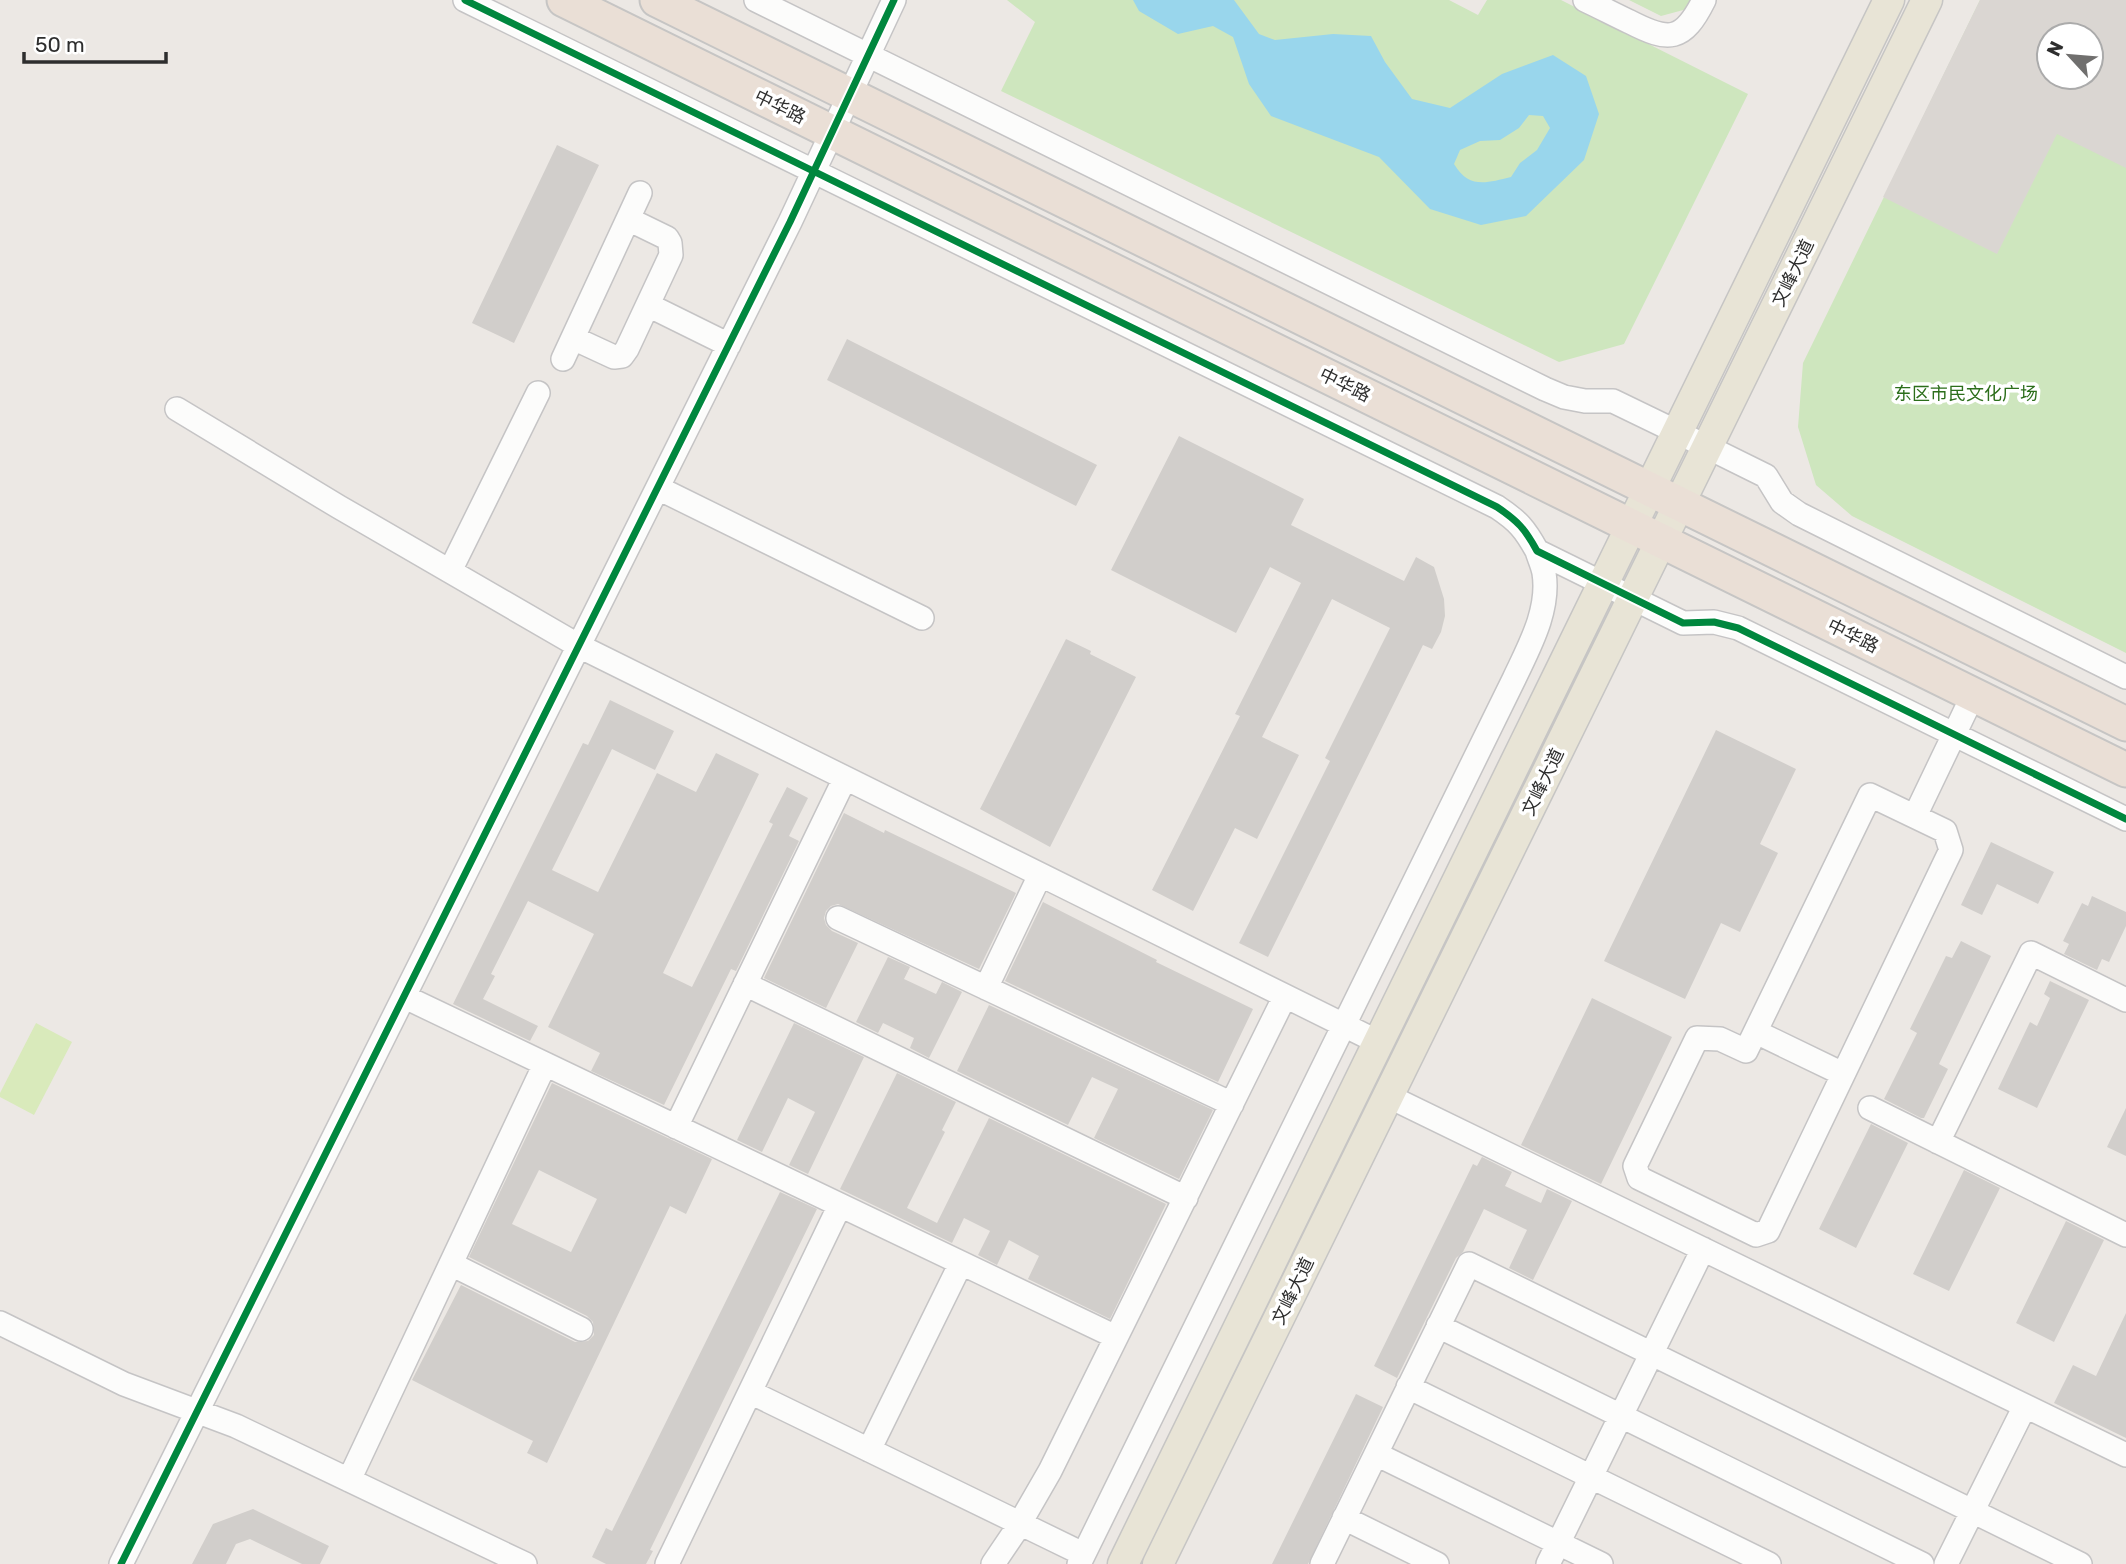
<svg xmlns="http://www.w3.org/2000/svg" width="2126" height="1564" font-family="Rubik,'Noto Sans SC',sans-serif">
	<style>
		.green { fill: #cee6be; fill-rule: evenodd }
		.pitch { fill: #d9eabb }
		.plaza { fill: #dad6d2; fill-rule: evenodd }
		.water { fill: #99d6ec; fill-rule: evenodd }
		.building { fill: #d1cecb; fill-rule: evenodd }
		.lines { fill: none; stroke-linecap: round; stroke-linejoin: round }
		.minor-casing { stroke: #c5c4c5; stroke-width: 26 }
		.major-casing { stroke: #c6c5c4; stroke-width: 33 }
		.highway-casing { stroke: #c6c5c4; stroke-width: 37 }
		.minor { stroke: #fcfcfb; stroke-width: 23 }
		.major { stroke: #e8e4d6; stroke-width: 30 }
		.highway { stroke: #eadfd6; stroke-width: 33 }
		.cycleway-casing { stroke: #fff; stroke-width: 11 }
		.cycleway { stroke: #00873e; stroke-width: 7 }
		.labels { text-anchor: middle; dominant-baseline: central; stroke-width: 7; stroke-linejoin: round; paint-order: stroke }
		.street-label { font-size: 18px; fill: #2e2e2e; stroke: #fff }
		.park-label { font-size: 18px; fill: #2c6e1b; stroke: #fff }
	</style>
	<rect width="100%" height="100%" fill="#ece8e4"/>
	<!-- green -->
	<path class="green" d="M1007,0H1449L1478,15L1487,0H1561L1748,94L1624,344L1559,362L1001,91L1035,22Z
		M1629,0H1692L1687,9L1661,16Z
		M1980,0H2126V653L1852,516L1816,485L1798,427L1803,363ZM2049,35H2091V77H2049Z"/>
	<!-- pitch -->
	<path class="pitch" d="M36,1023L72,1042L34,1115L0,1097V1093Z"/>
	<!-- plaza -->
	<path class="plaza" d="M1980,0H2126V168L2057,134L1997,254L1883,197ZM2049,35H2091V77H2049Z"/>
	<!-- water -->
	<path class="water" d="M1133,0H1234L1259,34L1275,40L1333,34L1371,36L1385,62L1412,99L1450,108L1502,74L1553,55L1586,76L1599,114L1584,160L1526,216L1481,225L1430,209L1379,157L1271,116L1249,84L1233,37L1213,26L1178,34L1139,11ZM1529,115L1543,116L1550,128L1537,150L1520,163L1511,177C1486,183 1469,189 1454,164L1460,150L1480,141L1500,140L1519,128Z"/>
	<!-- building -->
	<path class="building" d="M557,145L599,165L514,343L472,323Z
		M847,339L1097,465L1076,506L827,380Z
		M1179,436L1304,499L1291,525L1404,581L1416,557L1434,567L1444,599L1445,616L1441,632L1432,649L1423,645L1268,957L1239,943L1330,761L1325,758L1390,628L1332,599L1262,737L1299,755L1257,839L1235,828L1193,911L1152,890L1240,716L1235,714L1301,583L1270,567L1236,633L1111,570Z
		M1066,639L1091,651L1090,654L1136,677L1050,847L980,809Z
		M610,700L674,731L655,770L612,749L552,870L598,892L657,773L696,792L716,753L759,774L663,973L692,987L773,824L769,822L787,787L808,798L789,836L799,841L736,971L731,969L664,1105L591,1071L600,1053L548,1027L594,934L528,901L491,974L495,976L483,999L538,1026L530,1041L453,1004L583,743L588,745Z
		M1716,730L1796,769L1760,844L1778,853L1740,932L1721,923L1685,999L1604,961Z
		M844,813L884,833L885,830L1016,893L979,969L838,904L831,906L826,911L824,918L826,925L832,931L858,943L826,1008L764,978Z
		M1991,842L2054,872L2038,904L1997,884L1982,915L1961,905Z
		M2092,896L2126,912V926L2109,962L2102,959L2097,970L2064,954L2069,944L2063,941L2082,903L2088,906Z
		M1043,902L1157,960L1156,962L1253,1009L1218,1082L1005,981Z
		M1961,941L1991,956L1939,1064L1948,1069L1924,1118H1921L1884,1099L1917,1033L1910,1029L1946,956L1952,958Z
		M888,957L910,967L904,979L936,994L942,982L962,992L929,1058L910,1048L914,1038L883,1023L878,1033L856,1022Z
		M2050,981L2089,1000L2037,1108L1998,1089L2030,1022L2037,1026L2050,998L2044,994Z
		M1592,998L1672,1037L1601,1184L1521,1145Z
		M989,1005L1213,1110L1179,1179L1094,1138L1118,1089L1092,1077L1068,1125L957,1071Z
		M794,1023L864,1057L808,1174L789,1165L815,1112L788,1098L762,1152L737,1140Z
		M897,1073L956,1102L942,1130L945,1132L907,1208L937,1223L989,1118L1166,1204L1110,1319L1028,1279L1039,1256L1009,1240L997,1265L978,1255L990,1231L964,1218L952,1243L840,1189Z
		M552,1083L712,1159L686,1214L670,1206L547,1463L527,1453L533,1441L412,1380L461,1285L575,1342L588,1341L594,1335L593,1322L587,1316L469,1257ZM539,1170L597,1199L571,1252L512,1224Z
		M2126,1108V1156L2107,1147Z
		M1871,1124L1908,1143L1856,1248L1819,1229Z
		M1482,1157L1512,1172L1505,1186L1541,1203L1547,1189L1572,1201L1533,1280L1509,1268L1527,1230L1484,1209L1463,1252L1456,1258L1397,1378L1374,1366L1473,1164L1477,1166Z
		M1964,1170L2000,1188L1949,1291L1913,1274Z
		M780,1192L817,1209L650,1550L653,1551L646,1564H606L592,1557L606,1528L612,1531Z
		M2066,1221L2104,1240L2054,1342L2016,1323Z
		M2126,1313V1438L2054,1403L2073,1365L2096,1376Z
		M1356,1394L1383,1407L1308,1564H1272Z
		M253,1509L329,1546L320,1564H302L250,1539L236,1544L226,1564H192L213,1524Z"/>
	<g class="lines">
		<defs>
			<path id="minor" d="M465,0L1497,507C1518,521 1525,529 1537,551L1683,623L1714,622L1738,628L2126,819
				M756,0L1545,389L1564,397L1585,401H1613L1677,432L1766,476L1782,502L1799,514L2126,677
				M1585,0C1600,7 1615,15 1630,22C1669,42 1683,42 1704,0
				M648,305L729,345
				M573,338L614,357L622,356L627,349L671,255L670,243L667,238L628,219
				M563,359L640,193
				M177,409L339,507L579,646L1378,1042
				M658,488L922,618
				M450,571L538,393
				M1870,795L1945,831L1951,850L1768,1231L1756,1235L1639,1178L1635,1166L1697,1038L1720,1039L1746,1051Z
				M1915,816L1973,695
				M838,918L1232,1104
				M745,984L1186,1198
				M986,988L1040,875
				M405,997L1116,1337
				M1756,1032L1843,1074
				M1388,1096L2126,1455
				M1870,1108L2126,1235
				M676,1127L845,778
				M1938,1142L2031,953L2126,1000
				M451,1264L581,1329
				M0,1323L124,1384L236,1426L525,1564
				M1438,1326L1922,1564
				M1408,1387L1769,1564
				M750,1392L1083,1554
				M869,1450L961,1263
				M1376,1454L1601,1564
				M349,1480L545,1064
				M1344,1518L1437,1564
				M121,1564L790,222L894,0
				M667,1564L840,1205
				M993,1564L1016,1530L1050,1471L1285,996
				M1079,1564L1514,679C1529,647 1550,610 1544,573C1543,566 1539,558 1537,551
				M1322,1564L1469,1264L2080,1564
				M1548,1564L1703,1249
				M1946,1564L2025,1406"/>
			<path id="major" d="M1123,1564L1889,0
				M1158,1564L1927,0"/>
			<path id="highway" d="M564,0L2126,770
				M657,0L2126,724"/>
		</defs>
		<!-- minor casing -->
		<use href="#minor" class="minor-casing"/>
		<!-- major casing -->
		<use href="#major" class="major-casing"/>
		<!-- highway casing -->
		<use href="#highway" class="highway-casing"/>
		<!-- minor -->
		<use href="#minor" class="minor"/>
		<!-- major -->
		<use href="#major" class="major"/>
		<!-- highway -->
		<use href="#highway" class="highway"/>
		<defs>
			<path id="cycleway" d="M465,0L1497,507C1518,521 1525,529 1537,551L1683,623L1714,622L1738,628L2126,819
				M121,1564L790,222L894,0"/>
		</defs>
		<!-- cycleway casing -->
		<use href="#cycleway" class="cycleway-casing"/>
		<!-- cycleway -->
		<use href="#cycleway" class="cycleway"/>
	</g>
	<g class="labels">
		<!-- street labels -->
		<g class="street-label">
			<text transform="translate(780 107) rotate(26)">中华路</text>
			<text transform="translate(1793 273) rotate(-64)">文峰大道</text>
			<text transform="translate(1345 385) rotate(26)">中华路</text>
			<text transform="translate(1853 636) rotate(26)">中华路</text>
			<text transform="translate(1543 782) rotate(-64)">文峰大道</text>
			<text transform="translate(1293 1291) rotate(-64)">文峰大道</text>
		</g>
		<!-- park labels -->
		<g class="park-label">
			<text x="1966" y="394">东区市民文化广场</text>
		</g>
	</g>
	<!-- north arrow -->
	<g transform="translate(2070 56) rotate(296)"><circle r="33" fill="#ffffff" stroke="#ababab" stroke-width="2"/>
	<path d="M0-5L12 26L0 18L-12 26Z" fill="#706f6e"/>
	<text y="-10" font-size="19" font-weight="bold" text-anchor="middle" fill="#2e2e2e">N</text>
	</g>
	<!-- scale -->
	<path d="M24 52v10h142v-10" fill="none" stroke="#2e2e2e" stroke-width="3.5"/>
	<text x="35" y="52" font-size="21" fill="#2e2e2e" stroke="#ffffff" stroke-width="5" paint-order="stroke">50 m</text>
</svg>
